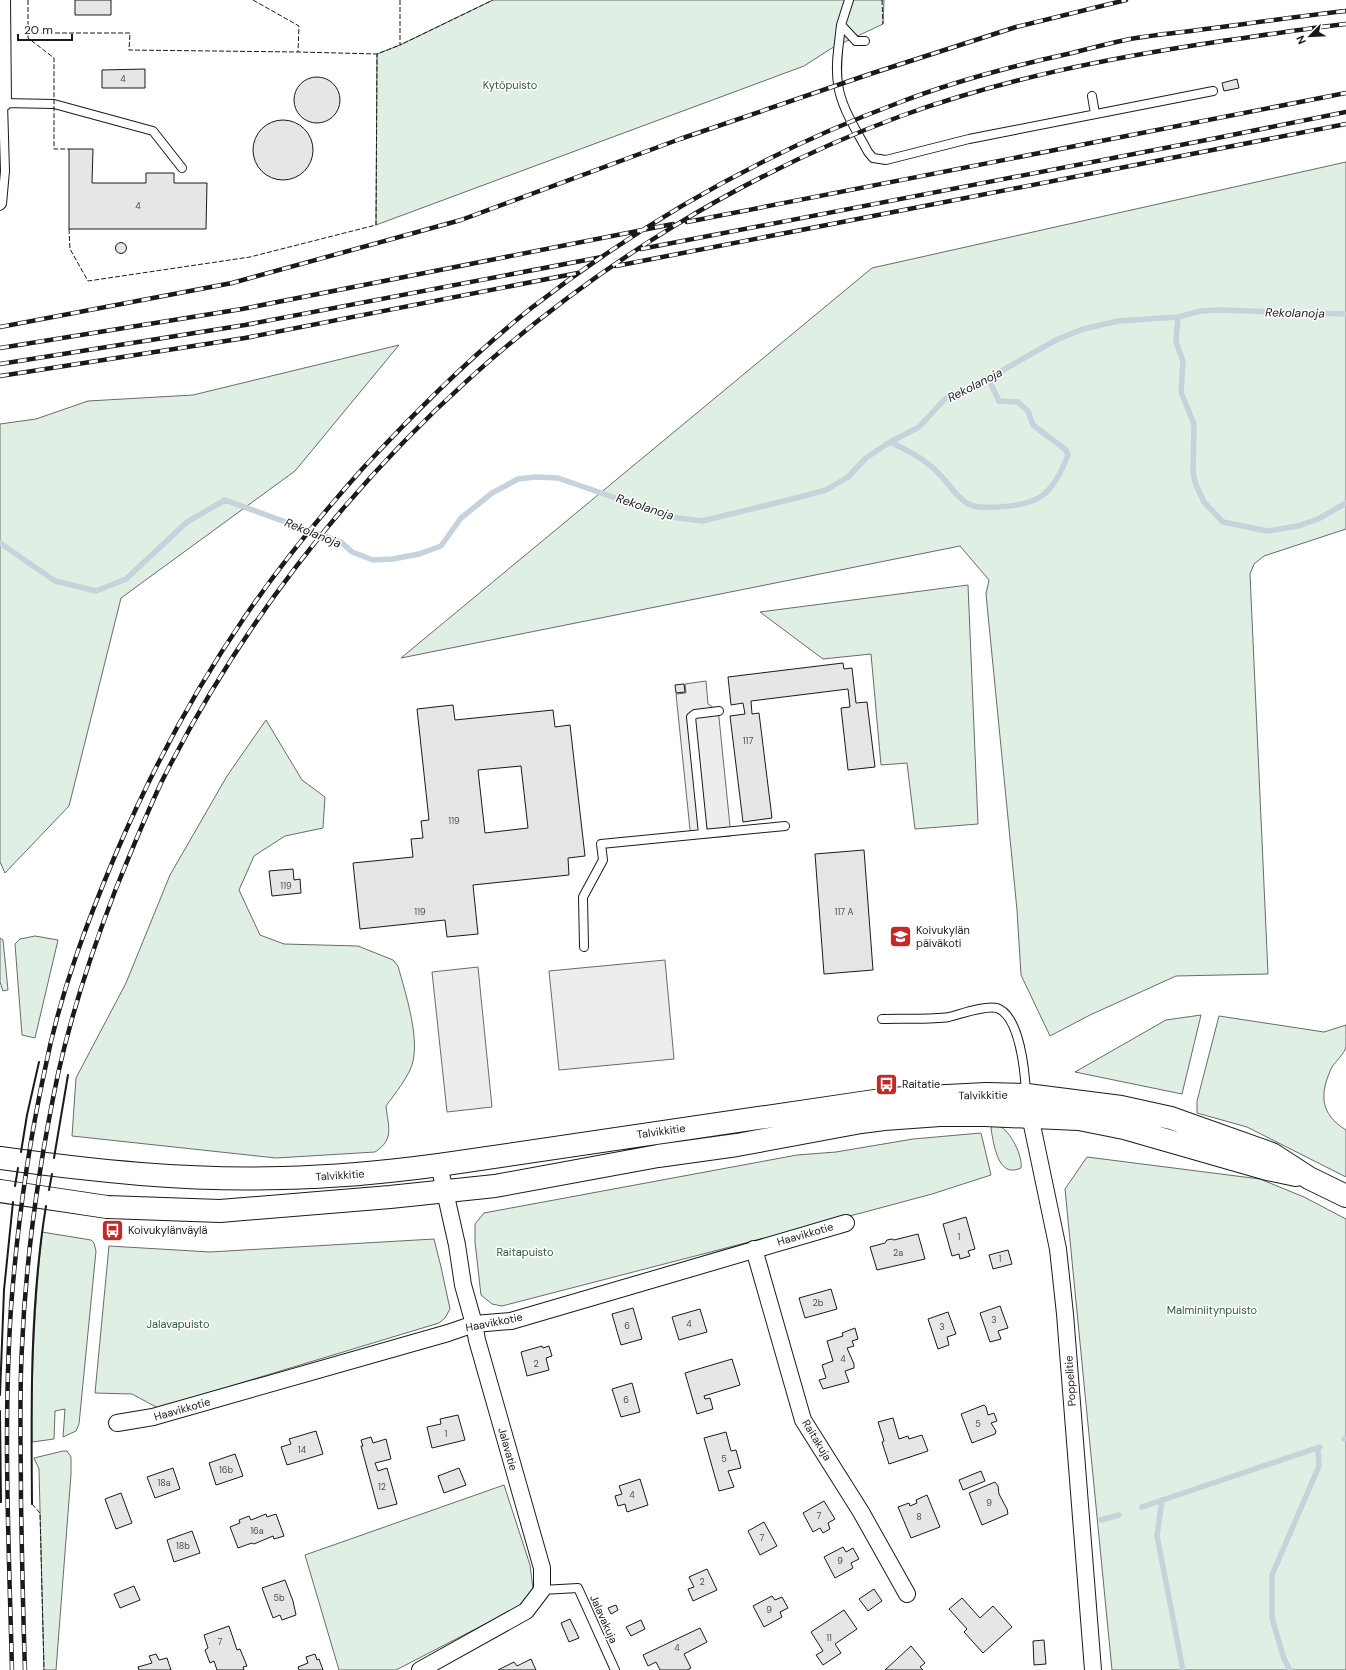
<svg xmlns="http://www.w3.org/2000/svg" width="1346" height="1670" font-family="'DM Sans',sans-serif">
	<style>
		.green { fill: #e0efe3; stroke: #6a6a6a }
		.parking { fill: #ededed; stroke: #6a6a6a }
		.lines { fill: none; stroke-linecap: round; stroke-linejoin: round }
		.stream { stroke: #c6d2dc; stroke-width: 5.5 }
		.building { fill: #e6e6e6; stroke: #1a1a1a; fill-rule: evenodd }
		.lane-casing { stroke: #1a1a1a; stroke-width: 10 }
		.street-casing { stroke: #1a1a1a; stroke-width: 18 }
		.primary-casing { stroke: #1a1a1a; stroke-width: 24 }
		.lane { stroke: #fff; stroke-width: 8 }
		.street { stroke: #fff; stroke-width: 16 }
		.primary { stroke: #fff; stroke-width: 22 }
		.rail-casing { stroke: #1a1a1a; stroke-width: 4.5 }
		.rail { stroke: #fff; stroke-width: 3; stroke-dasharray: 9; stroke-linecap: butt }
		.fence { stroke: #1a1a1a; stroke-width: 1; stroke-dasharray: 5 2; stroke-linecap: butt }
		.wall { stroke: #1a1a1a; stroke-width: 2 }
		.labels { text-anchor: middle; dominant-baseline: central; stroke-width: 3; stroke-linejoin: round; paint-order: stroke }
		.number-label { font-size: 9px; fill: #4d4d4d }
		.park-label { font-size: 11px; fill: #2b5a34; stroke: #fff }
		.poi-label { font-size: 11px; fill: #1a1a1a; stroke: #fff; text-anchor: start }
		.street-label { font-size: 11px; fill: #1a1a1a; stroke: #fff }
		.water-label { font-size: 12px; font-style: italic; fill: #1a1a1a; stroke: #fff }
	</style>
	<rect width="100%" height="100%" fill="#fff"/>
	<!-- green -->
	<path class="green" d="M493,0H884L883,24L832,48L804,66L376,225L377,54L400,45Z
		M1346,162V529L1264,556L1254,564L1250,574L1268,974L1176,976L1090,1015L1050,1036L1021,975L1017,910L986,594L989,580L960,546L401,658L872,268Z
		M399,345L295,471L121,598L69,806L5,873L0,862V424L36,419L88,401L193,395Z
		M968,585L978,824L915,829L907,763L881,765L871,654L823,659L760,612Z
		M266,720L302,780L325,797L323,828L285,836L254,856L239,890L260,935L284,944L358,946L393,960L398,966C405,992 419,1034 413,1061C411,1074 394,1095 386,1106C388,1126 395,1139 375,1152L276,1158L72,1136L76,1078L126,983L170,875L227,776Z
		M35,936L58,940L35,1038L22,1035L15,944L20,939Z
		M0,938L3,940L8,990L3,991L0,982Z
		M1201,1015L1182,1094L1075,1072L1166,1020Z
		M1219,1016L1324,1032L1346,1025C1346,1032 1346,1041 1346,1047C1344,1054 1336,1061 1332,1067C1319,1094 1320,1114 1346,1130V1177L1247,1127L1197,1113V1101Z
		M992,1126C994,1126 996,1126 999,1126C1011,1131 1023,1157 1021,1168C998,1179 994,1145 991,1129Z
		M981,1133L991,1175L932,1194L865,1212L502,1306L492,1304L481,1295L475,1242V1224L484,1213L797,1155L836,1152L913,1139Z
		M1087,1157L1260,1179L1304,1197L1346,1219V1670H1112L1065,1189Z
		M42,1232L91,1240L94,1243L96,1251L79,1424L76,1431L63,1437L65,1409L55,1411L54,1439L32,1442C31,1372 35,1302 42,1232Z
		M434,1239L441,1267L450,1309L445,1318L439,1323L158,1408L132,1394L95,1393L109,1246L210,1252Z
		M63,1451H67L71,1457V1474L56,1670H44L39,1469L34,1458Z
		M504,1485L530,1565L533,1589L518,1607L396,1670H339L305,1555Z"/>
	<!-- parking -->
	<path class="parking" d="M706,681L708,704L714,708H718L731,836L691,839L676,694L686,693L685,684Z
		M665,960L674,1059L559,1070L549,971Z
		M478,967L492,1107L447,1112L432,972Z"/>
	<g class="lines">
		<!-- stream -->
		<path class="stream" d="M1178,317L1176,342L1183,361L1181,392L1194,424L1193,473L1196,485L1204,502L1223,522L1267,531L1298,526L1318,519L1346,503
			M890,442C909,451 927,460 941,476C951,486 956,497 968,504C978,509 988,507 998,507C1040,505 1053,494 1068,455L1066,450L1033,425L1028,411L1018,402L999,401L988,378
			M0,543L55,581L96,591L126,579L187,522L225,500L341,542L352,552L373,560L393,559L419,554L441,546L461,518L492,493L518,479L535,477L558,478L671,517L702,521L800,497L826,490L848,477L866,458L890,442L919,427L945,399L996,374L1056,340L1083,329L1118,321L1178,317L1201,311L1220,310L1346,314
			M1344,1439H1346
			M1162,1500L1157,1536L1183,1670
			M1142,1507L1320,1447
			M1101,1520L1119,1515
			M1290,1670L1284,1659L1272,1618V1575L1319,1466L1318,1448"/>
	</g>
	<!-- building -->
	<path class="building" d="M75,0H111V15H75Z
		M145,69V88H102V70Z
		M294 100a23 23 0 1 1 46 0a23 23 0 1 1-46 0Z
		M1237,79L1239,88L1224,91L1222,83Z
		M253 150a30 30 0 1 1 60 0a30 30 0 1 1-60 0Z
		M69,149H93L92,183H146V173H174V183H207L206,229H69Z
		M115.5 248a5.5 5.5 0 1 1 11 0a5.5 5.5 0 1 1-11 0Z
		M843,663L844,669L852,668L856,703L867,702L875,767L848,770L841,708L850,707L848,689L751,701L752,714L759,713L772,818L743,822L730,716L745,714L743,703L731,705L728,677Z
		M684,684L685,692L676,693L675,685Z
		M453,705L455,720L553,710L555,727L570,725L585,856L568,858L569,875L473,885L478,934L447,937L445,920L360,929L353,863L413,857L411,839L423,838L421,821L429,820L417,709ZM521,766L528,828L485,833L478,770Z
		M864,850L873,970L824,974L815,854Z
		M293,869L294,880L300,879L301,893L272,896L269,871Z
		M966,1217L975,1249L968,1251L970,1256L960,1259L959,1254L952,1256L943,1224Z
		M918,1234L925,1259L877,1270L870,1247L885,1243L887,1240L892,1239L894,1240Z
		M1008,1250L1012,1264L993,1269L989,1255Z
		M831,1289L837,1309L805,1318L799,1298Z
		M1000,1306L1008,1328L998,1331L1001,1339L990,1342L980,1313Z
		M633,1308L642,1339L621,1345L612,1314Z
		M700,1309L707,1332L679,1340L672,1317Z
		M948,1312L956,1334L947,1337L949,1345L938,1349L928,1319Z
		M855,1328L858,1339L852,1341L854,1346L847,1348L854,1364V1368L845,1371L849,1382L823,1389L819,1380L826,1378L822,1365L833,1361L827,1341L843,1336L842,1333Z
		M542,1346L543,1348L549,1346L552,1356L546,1358L549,1370L527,1376L521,1352Z
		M732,1359L740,1385L704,1396L705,1399L710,1398L713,1409L697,1414L685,1373Z
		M632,1383L640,1412L621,1417L612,1389Z
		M984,1405L986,1407L988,1415L994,1413L997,1421L991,1423L996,1431L995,1434L972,1443L961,1414Z
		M458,1415L465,1440L432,1448L427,1427L441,1424L440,1419Z
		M893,1418L899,1439L908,1436L909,1439L922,1435L928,1451L889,1464L882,1442L884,1441L878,1422Z
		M316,1431L323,1454L287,1465L281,1447L291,1444L289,1439Z
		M726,1432L731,1451L736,1450L741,1468L728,1471L734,1487L719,1491L704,1438Z
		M371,1437L373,1443L386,1439L391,1459L375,1463L378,1471L387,1468L397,1504L378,1509L361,1446H363L361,1440Z
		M235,1454L243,1476L216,1485L209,1463Z
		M173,1468L180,1489L155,1498L147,1477Z
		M459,1468L466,1485L444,1493L438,1476Z
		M981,1471L985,1481L963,1490L959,1480Z
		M640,1479L648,1505L627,1512L625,1504L618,1506L615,1496L622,1494L619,1486Z
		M995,1482L998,1486L999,1494L1007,1509L1008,1514L982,1525L969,1493Z
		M121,1493L132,1523L116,1529L105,1499Z
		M927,1495L940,1527L911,1538L898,1507L909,1503L910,1506L917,1503L916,1500Z
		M824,1501L835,1519L828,1523L830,1529L823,1533L820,1528L813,1532L803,1513Z
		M266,1514L267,1517L276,1514L284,1536L274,1539L273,1536L254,1544L252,1543L238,1548L230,1527L240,1523L239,1520L249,1516L251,1520Z
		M764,1522L777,1546L760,1555L748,1531Z
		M192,1531L200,1553L174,1562L167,1540Z
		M843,1547L846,1552L853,1548L859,1559L851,1563L853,1568L835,1578L824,1557Z
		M707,1569L717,1590L693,1601L688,1589L694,1587L689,1577Z
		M285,1580L293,1601L296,1615L282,1620L280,1615L273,1618L262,1588Z
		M134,1586L140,1600L120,1608L114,1594Z
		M874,1589L882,1601L868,1611L859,1599Z
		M772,1596L775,1600L782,1597L788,1608L780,1612L782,1617L764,1627L753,1606Z
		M962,1598L980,1618L993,1606L1012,1627L983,1653L964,1632L967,1629L949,1609Z
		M616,1605L618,1610L611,1614L608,1608Z
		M844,1610L857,1629L835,1644L841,1653L823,1665L816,1655L823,1651L811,1632Z
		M570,1619L579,1638L569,1642L561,1623Z
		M641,1620L645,1629L631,1636L626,1627Z
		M229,1626L237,1650L240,1649L247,1666L243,1667L244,1670H217L214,1661L210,1663L205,1650L208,1648L204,1635Z
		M700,1628L707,1642L684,1654L691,1668L687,1670H660L656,1662L648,1666L643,1655Z
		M1044,1640L1046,1664L1034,1665L1033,1641Z
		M911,1646L925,1663L920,1667L923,1670H885Z
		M156,1654L159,1660L167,1658L171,1670H139L138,1667L152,1663L149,1656Z
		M315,1654L317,1660L319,1659L323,1670H299L298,1667L308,1663L306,1657Z
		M531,1659L536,1670H498L514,1662L517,1666Z"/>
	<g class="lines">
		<defs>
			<path id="lane" d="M849,0L841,25L856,41H865
				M841,25C839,45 835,64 838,84C841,108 857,131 868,152L873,158L886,160L969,139L1213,91
				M1092,96L1095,114
				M0,206L2,204L5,171L3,103L54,104L153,131L182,168
				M703,834L691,717L695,714L719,711
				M584,947L583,897L603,860L601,844L785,826
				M882,1019C902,1018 930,1020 949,1017C961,1014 985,1005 997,1008C1020,1016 1025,1072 1026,1094
				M542,1590L578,1588L615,1670"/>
			<path id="street" d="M2,0L3,103
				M1028,1106L1058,1249L1065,1314L1093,1670
				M754,1249L803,1420L861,1512L907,1594
				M117,1423L153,1417L448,1333L474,1324L511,1321L846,1223
				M420,1670L526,1611L542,1590V1568L477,1340L474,1324L463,1285L457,1245L439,1165"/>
			<path id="primary" d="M0,1158C93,1171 188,1181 282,1178C334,1177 387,1172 439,1165L888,1099L986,1094L1027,1095L1121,1107L1171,1118L1272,1154L1309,1178L1346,1196
				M0,1191L107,1207L220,1211L390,1197L495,1186L658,1156L737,1145L861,1122L884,1119L940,1115H985L1079,1119L1124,1128L1267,1169L1296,1175"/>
		</defs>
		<!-- lane casing -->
		<use href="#lane" class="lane-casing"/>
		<!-- street casing -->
		<use href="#street" class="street-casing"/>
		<!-- primary casing -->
		<use href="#primary" class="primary-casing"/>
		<!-- lane -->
		<use href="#lane" class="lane"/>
		<!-- street -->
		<use href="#street" class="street"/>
		<!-- primary -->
		<use href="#primary" class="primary"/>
		<defs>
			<path id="rail" d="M687,222L1346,93
				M641,249L1222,137L1346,112
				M616,266L1346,124
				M0,327L232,283L461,220L680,139L870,74L1016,27L1126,0
				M0,348L242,309L673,224
				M0,364L245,325L602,257
				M0,376L245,338L578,273
				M12,1670C9,1549 3,1428 11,1308C17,1228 28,1147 45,1069C60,993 87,922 117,851C152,770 194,691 244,618C280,565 321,515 364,467C416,411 470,357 530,309C641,223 766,152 898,103C955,81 1012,66 1072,53C1091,48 1111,43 1130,39C1158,34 1186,32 1214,28C1258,22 1302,16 1346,11
				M25,1670C23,1614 22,1558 21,1502C21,1451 19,1399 22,1347C26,1255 39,1164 58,1074C72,1011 92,951 115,891C130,854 145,817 162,781C314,478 582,234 901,116C1003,79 1109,58 1216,42C1259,36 1302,29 1346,24"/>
		</defs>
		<!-- rail casing -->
		<use href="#rail" class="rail-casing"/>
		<!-- rail -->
		<use href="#rail" class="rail"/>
		<!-- fence -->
		<path class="fence" d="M28,0V38L54,58V149H69
			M253,0L299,26L298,52L377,54L400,45
			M400,0V45L493,0
			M882,0L883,24
			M27,33H130L129,50L298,52
			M69,229L70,249L88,281L250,257L376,225L377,54
			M32,1504L40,1513L44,1670"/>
		<!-- wall -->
		<path class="wall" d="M21,1152L27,1115L39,1062
			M54,1158L68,1075
			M15,1186L18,1168
			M49,1190L52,1174
			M0,1395L4,1290L13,1202
			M0,1411L1,1502H0
			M32,1504C31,1404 30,1304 46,1206"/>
	</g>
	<!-- icons -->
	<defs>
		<symbol id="school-square" viewBox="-11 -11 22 22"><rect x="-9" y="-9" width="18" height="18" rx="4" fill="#c62828" stroke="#fff"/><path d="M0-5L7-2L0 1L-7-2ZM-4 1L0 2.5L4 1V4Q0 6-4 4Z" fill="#fff"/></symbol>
		<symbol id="bus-square" viewBox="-11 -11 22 22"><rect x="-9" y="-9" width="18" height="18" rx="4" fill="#c62828" stroke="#fff"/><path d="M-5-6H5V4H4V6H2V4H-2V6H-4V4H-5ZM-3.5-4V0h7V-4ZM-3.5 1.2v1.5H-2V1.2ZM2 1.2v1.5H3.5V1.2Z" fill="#fff"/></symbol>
	</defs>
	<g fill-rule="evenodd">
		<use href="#school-square" x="888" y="924" width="25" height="25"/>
		<use href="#bus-square" x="874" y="1072" width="25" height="25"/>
		<use href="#bus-square" x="100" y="1218" width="25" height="25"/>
	</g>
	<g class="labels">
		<!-- number labels -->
		<g class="number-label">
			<text x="123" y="79">4</text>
			<text x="138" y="206">4</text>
			<text x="748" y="741">117</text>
			<text x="454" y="821">119</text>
			<text x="286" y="886">119</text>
			<text x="420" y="912">119</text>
			<text x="844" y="912">117 A</text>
			<text x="959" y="1237">1</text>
			<text x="898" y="1253">2a</text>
			<text x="1000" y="1259">1</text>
			<text x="818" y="1303">2b</text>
			<text x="994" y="1320">3</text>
			<text x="689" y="1324">4</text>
			<text x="627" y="1326">6</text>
			<text x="942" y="1327">3</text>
			<text x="843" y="1359">4</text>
			<text x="536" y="1364">2</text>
			<text x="626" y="1400">6</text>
			<text x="978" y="1424">5</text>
			<text x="446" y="1434">1</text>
			<text x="302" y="1450">14</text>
			<text x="724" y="1459">5</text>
			<text x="226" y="1470">16b</text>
			<text x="164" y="1483">18a</text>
			<text x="382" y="1487">12</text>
			<text x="632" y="1495">4</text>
			<text x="989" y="1503">9</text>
			<text x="819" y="1516">7</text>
			<text x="919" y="1517">8</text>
			<text x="257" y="1531">16a</text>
			<text x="762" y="1538">7</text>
			<text x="183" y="1546">18b</text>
			<text x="840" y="1561">9</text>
			<text x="702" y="1582">2</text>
			<text x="279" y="1598">5b</text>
			<text x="769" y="1610">9</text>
			<text x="829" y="1638">11</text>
			<text x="220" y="1642">7</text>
			<text x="677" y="1648">4</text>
		</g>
		<!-- park labels -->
		<g class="park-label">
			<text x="510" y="85">Kytöpuisto</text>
			<text x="525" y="1252">Raitapuisto</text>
			<text x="1212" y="1310">Malminiitynpuisto</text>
			<text x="178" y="1324">Jalavapuisto</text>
		</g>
		<!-- poi labels -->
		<g class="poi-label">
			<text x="916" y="930">Koivukylän<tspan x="916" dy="13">päiväkoti</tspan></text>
			<text x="902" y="1084">Raitatie</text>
			<text x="128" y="1230">Koivukylänväylä</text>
		</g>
		<!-- street labels -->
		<g class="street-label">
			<text transform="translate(983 1095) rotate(-1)">Talvikkitie</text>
			<text transform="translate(661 1131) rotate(-8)">Talvikkitie</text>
			<text transform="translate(340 1175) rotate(-4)">Talvikkitie</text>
			<text transform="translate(805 1234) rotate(-16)">Haavikkotie</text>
			<text transform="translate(494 1322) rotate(-11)">Haavikkotie</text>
			<text transform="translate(1070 1381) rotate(-94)">Poppelitie</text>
			<text transform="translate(182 1409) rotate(-16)">Haavikkotie</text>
			<text transform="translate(817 1440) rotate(59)">Raitakuja</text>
			<text transform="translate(508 1449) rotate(74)">Jalavatie</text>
			<text transform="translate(604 1619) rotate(66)">Jalavakuja</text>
		</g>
		<!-- water labels -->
		<g class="water-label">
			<text transform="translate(1295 313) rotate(1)">Rekolanoja</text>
			<text transform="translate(975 385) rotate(-27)">Rekolanoja</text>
			<text transform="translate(645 507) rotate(18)">Rekolanoja</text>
			<text transform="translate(313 533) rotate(22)">Rekolanoja</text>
		</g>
	</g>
	<!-- north arrow -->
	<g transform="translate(1310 36) rotate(246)" stroke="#ffffff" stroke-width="3" paint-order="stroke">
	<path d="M0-3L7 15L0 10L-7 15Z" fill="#1a1a1a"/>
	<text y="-6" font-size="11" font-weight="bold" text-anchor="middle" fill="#1a1a1a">N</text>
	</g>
	<!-- scale -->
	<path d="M18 34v6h54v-6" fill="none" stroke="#1a1a1a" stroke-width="2"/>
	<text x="24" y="34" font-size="12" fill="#1a1a1a" stroke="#ffffff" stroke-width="3" paint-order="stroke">20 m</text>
</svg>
